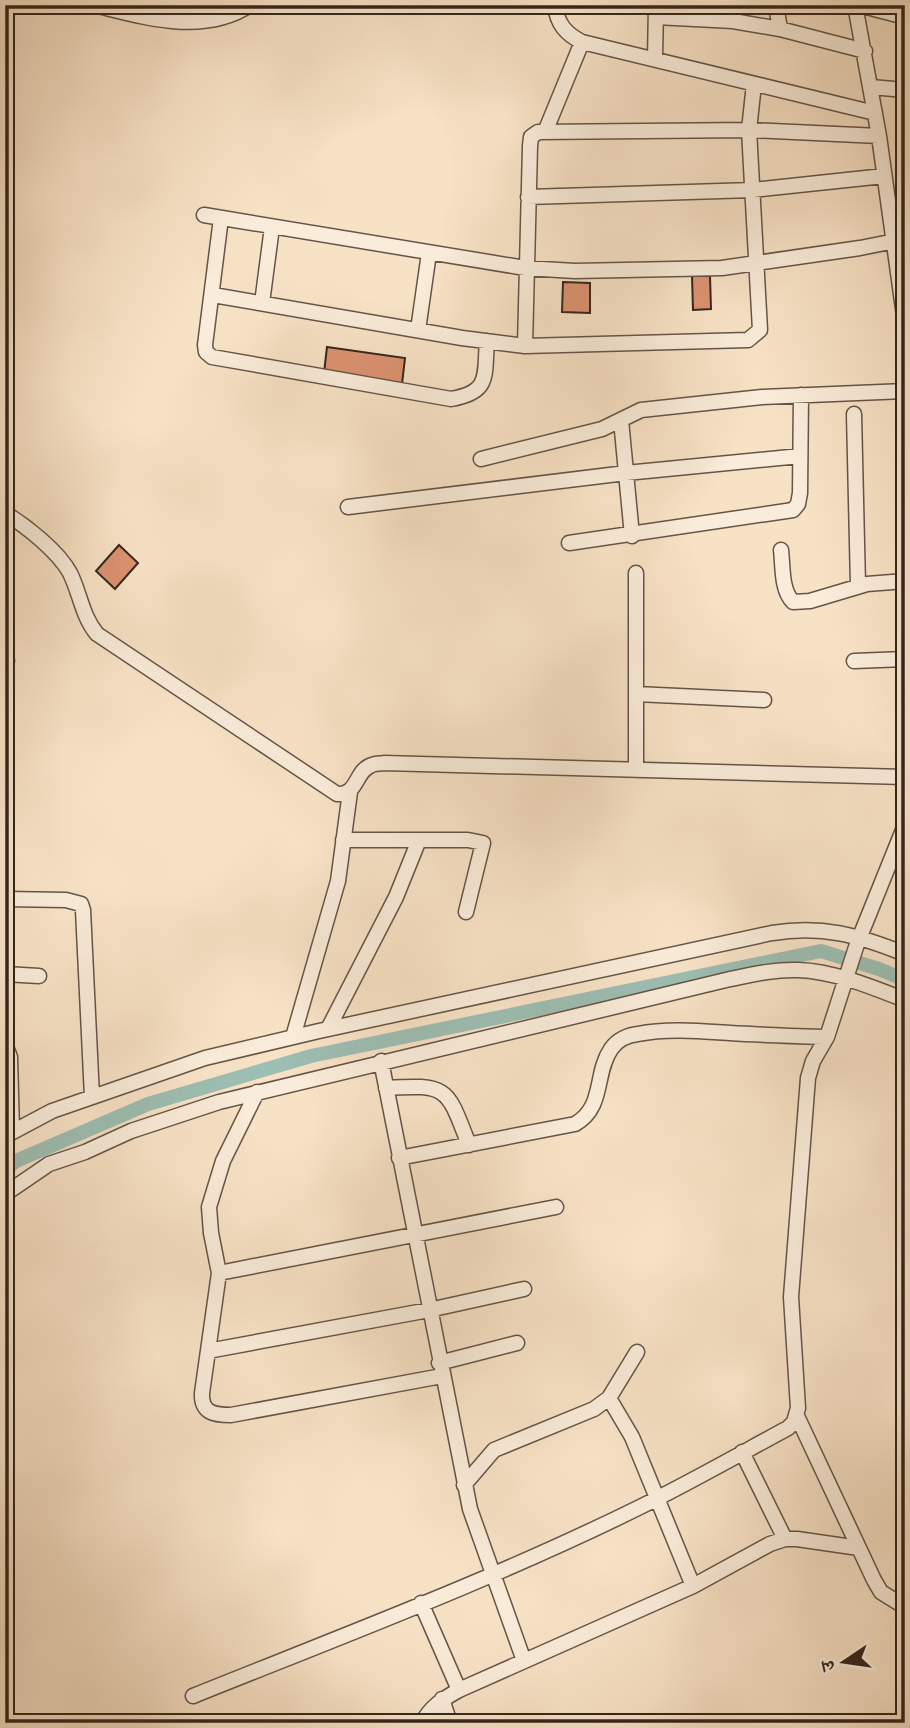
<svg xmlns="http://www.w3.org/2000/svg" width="910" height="1728" font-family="'Sorts Mill Goudy','Noto Serif Devanagari',serif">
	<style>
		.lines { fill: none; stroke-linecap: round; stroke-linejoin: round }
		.canal { stroke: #9dbeb3; stroke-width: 14 }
		.building { fill: #dc9270; stroke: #33261d; stroke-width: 2 }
		.minor-casing { stroke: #645547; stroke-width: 17 }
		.minor { stroke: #faecda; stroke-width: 14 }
	</style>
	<rect width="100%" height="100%" fill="#f8e2c6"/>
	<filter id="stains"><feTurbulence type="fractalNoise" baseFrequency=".00286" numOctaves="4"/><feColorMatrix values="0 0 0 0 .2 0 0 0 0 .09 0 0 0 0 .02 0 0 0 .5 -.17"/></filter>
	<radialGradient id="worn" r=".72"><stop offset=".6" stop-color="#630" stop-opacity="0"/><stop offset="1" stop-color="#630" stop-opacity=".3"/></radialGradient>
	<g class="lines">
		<!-- canal -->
		<path class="canal" d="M5,1170L16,1161L148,1104L311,1056L821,951L879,969L905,980"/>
	</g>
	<!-- building -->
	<path class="building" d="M692,276H710L711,309L693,310Z
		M563,282L590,283V313L562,312Z
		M327,347L405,358L402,384L324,373Z
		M119,545L138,563L115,589L96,571Z"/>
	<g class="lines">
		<defs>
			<path id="minor" d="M94,5C144,17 203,36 250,5
				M555,5C557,24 566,34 582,42L875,113
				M731,5L733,21
				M776,5L780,29
				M855,5L879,136L905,323
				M859,5L905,17
				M656,17L733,21L780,29L865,51
				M655,59L656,5
				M871,87L905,90
				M545,132L582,42
				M528,197L753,190L884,176
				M204,215L525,268L575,271L722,268L860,248L905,239
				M221,218L205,345L206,352L212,357L451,399C491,392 484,376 487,341
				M213,295L462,338L525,346L748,340L760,330L749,130L754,84
				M262,303L272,227
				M418,330L429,253
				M525,346L530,146L531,137L538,132L749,130L879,136
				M854,414L858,586
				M621,420L632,536
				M481,459L602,429L641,410L762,397L905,391
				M348,507L626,473L800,456
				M5,513C26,526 58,551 70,573C80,593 82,616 97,634L337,794C358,796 355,770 372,765C376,763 380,764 384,763L905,777
				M569,543L793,510L798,504L800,493L801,395
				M781,550C783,566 781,590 793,602L810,601L867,584L905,581
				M636,573V769
				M5,659L7,661
				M854,661L905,659
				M636,694L764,700
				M343,840H468L483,843L466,912
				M5,899L66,900L81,904L83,910L92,1097
				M5,974L39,976
				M328,1029L396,897L419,840
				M293,1037L338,881L350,792
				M5,1044L10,1057L12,1131
				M381,1061L470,1509L524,1661
				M386,1088C449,1084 447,1088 469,1145
				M257,1092L223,1161L209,1207L211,1233L219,1273L202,1393C201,1413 214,1415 231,1415L442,1376
				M5,1136L52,1111L205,1058L319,1031L772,933C822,925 858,935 905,954
				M399,1158L575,1124C605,1107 594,1074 611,1049C617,1040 628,1035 638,1034C667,1028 700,1031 730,1033C762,1035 795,1036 827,1037
				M5,1194L49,1164L85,1152L131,1131L219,1102L726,980C750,975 774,969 798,970C833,971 872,987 905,1000
				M219,1273L556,1207
				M208,1351L429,1310L524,1289
				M439,1363L517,1343
				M609,1398L632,1437L693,1586
				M797,1416L874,1580L881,1592L905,1607
				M742,1452L785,1539
				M464,1485L494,1450L594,1409L609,1398L637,1352
				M421,1603L459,1690
				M193,1696C342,1636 494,1579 638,1508C689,1483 738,1455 788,1428L794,1422L798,1408L791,1297L808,1078L813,1061L827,1037L857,944L905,825
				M442,1699L450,1723
				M422,1723C431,1706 443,1699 459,1690L693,1586L770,1544L785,1539H797L859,1548"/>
		</defs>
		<!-- minor casing -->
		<use href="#minor" class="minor-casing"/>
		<!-- minor -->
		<use href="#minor" class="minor"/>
	</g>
	<!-- margin -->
	<rect width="910" height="1728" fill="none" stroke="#f8e2c6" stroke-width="28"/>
	<rect x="7" y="7" width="896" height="1714" fill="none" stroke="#33261d" stroke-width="3.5"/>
	<rect x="14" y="14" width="882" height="1700" fill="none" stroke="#33261d" stroke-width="2"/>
	<!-- north arrow -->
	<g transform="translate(844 1662) rotate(257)" stroke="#faecda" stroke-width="5" paint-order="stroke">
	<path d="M0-5L12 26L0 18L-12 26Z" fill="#33261d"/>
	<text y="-10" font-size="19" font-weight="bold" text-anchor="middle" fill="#33261d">उ</text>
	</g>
	<rect width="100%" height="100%" filter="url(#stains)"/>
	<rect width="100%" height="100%" fill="url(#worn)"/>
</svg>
